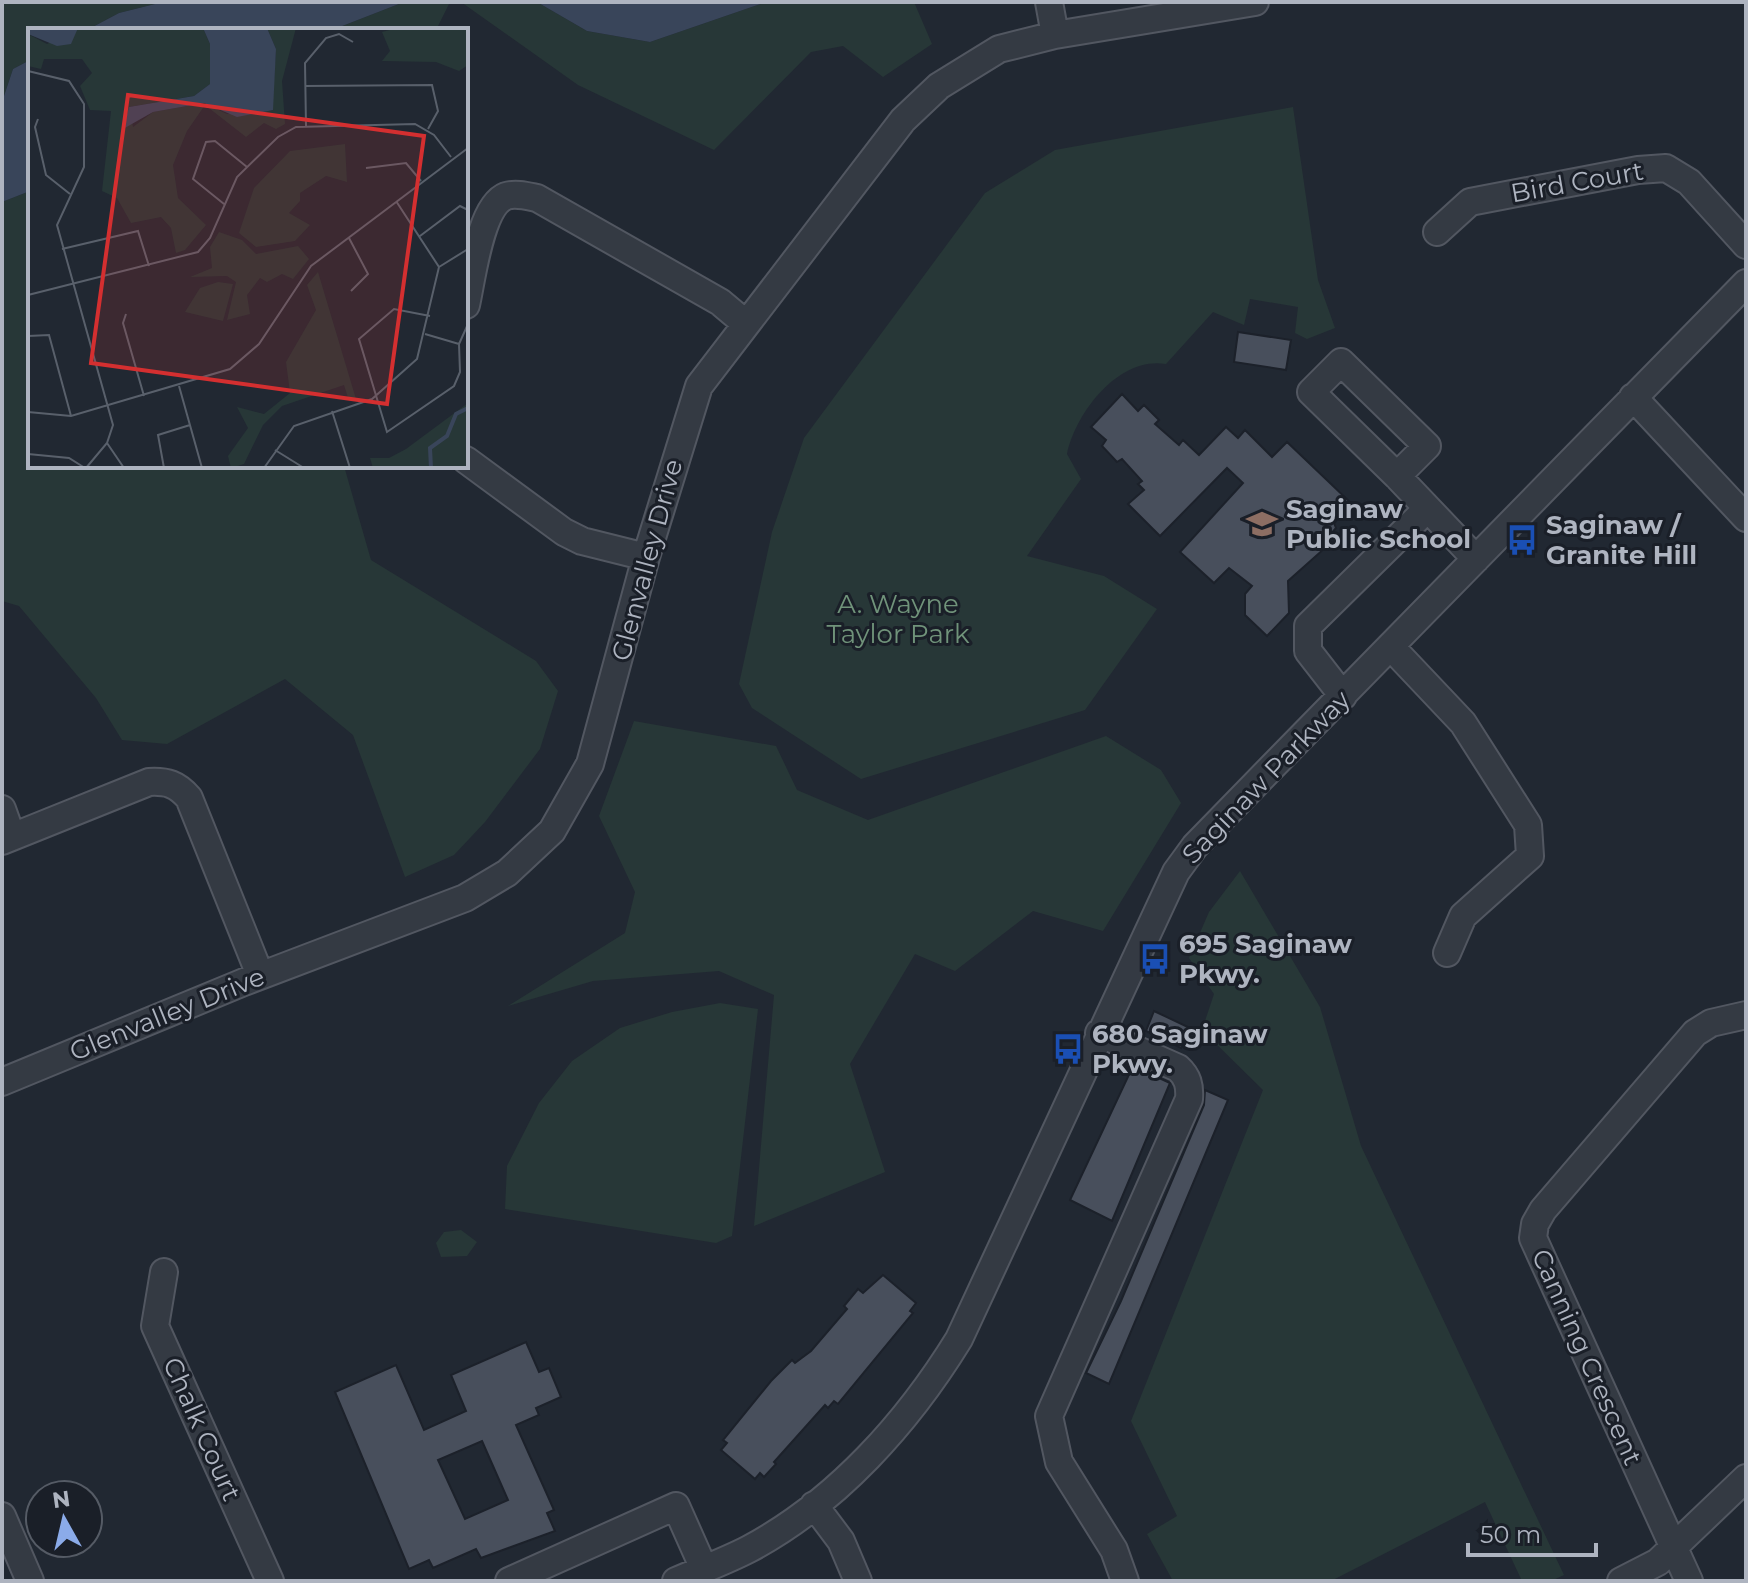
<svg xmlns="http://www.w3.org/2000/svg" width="1748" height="1583" font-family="Montserrat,sans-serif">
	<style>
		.green { fill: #273737 }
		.water { fill: #39455a }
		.building { fill: #484f5c; stroke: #1c212a; stroke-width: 2; fill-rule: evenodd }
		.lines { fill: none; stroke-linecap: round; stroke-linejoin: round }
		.minor-casing { stroke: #525761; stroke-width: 30 }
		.minor { stroke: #343a43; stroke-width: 26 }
		.labels { text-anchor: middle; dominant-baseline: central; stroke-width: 6; stroke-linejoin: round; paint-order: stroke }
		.street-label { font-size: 26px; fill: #aeb4c0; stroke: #1a1f28 }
		.poi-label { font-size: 26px; font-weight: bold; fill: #aeb4c0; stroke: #1a1f28; text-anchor: start }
		.park-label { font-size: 26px; fill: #70937a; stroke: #1a1f28 }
		.inset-river { fill: none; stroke: #39455a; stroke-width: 4 }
		.inset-road { fill: none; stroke: #59606b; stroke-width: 2 }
		.view { fill: #d42f30; fill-opacity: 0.15; stroke: #d42f30; stroke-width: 4 }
		.inset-edge { fill: none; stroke: #aeb4c0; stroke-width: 4 }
	</style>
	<rect width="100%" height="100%" fill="#212832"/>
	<!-- green -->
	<path class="green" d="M2,2H163L119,13L87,30H30V60L13,69L2,102Z
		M404,2H450L436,30H332Z
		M461,2H537L587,31L650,42L766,2H914L932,44L883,77L843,46L811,52L714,150L578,85Z
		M1293,107L1318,280L1335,328L1307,339L1295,333L1298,307L1250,299L1244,325L1213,312L1166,364C1119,356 1076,412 1067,454L1081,479L1027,556L1104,576L1157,609L1085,710L861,779L752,708L739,684L772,532L804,438L985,193L1055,150Z
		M30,191V466H344L371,560L536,661L558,691L540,749L485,822L454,855L405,877L353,735L285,679L167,744L122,740L96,698L19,606L2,601V202Z
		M634,721L776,746L797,790L868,820L1106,736L1161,770L1181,803L1103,931L1033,911L955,971L915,954L850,1064L885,1172L754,1226L774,995L719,971L593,981L508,1006L625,933L635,892L599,816Z
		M1240,871L1320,1007L1361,1146L1564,1575L1551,1581H1522L1485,1502L1331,1581H1173L1147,1534L1177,1516L1131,1421L1263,1090L1202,1030L1214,994L1189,958L1209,912Z
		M720,1003L758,1009L732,1236L716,1243L505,1209L507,1166L539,1103L572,1061L620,1028L672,1012Z
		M461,1230L477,1242L467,1256L441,1257L436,1243L444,1232Z"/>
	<!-- water -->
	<path class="water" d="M163,2H404L332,30H87L119,13Z
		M537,2H766L650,42L587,31Z
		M30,60V191L2,202V102L13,69Z"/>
	<!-- building -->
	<path class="building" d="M1238,332L1291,340L1286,370L1234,362Z
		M1122,394L1138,411L1144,405L1159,420L1155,424L1179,445L1183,440L1199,455L1226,427L1238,438L1245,430L1272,457L1287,442L1352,504L1334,523L1336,528L1330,535L1334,540L1288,581L1289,613L1267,636L1245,615V594L1252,586L1229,568L1214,583L1180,552L1243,483L1227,468L1160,536L1128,504L1144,490L1138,484L1142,481L1122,459L1117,462L1102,446L1106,440L1091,427Z
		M1154,1011L1190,1028L1181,1048L1146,1031Z
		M1133,1066L1170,1083L1112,1221L1070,1200Z
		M1205,1090L1228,1100L1109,1384L1086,1373L1121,1301L1204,1105Z
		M883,1275L916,1303L910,1311L913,1313L838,1404L834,1401L828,1408L825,1405L774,1462L776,1464L764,1477L760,1473L755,1479L721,1450L727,1443L723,1440L771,1381L792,1360L795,1363L811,1351L847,1309L844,1306L858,1289L863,1293Z
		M526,1342L539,1372L549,1368L561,1397L536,1408L539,1415L516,1425L554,1510L547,1513L555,1531L481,1558L476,1549L433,1568L429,1560L409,1569L335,1392L396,1365L424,1430L466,1411L451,1375ZM482,1441L508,1500L465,1519L438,1460Z"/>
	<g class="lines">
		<defs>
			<path id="minor" d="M1049,2L1055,35
				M1437,232L1470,202L1638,170L1666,168L1689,182L1746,245
				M466,305C472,279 480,206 506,196C516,193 527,196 537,198L720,302L745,323
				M1341,362L1427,446L1397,476L1311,392Z
				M1633,397L1746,518
				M466,460L564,532L582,541L646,557
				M1397,476L1476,559
				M1392,648L1463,723L1528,825L1530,856L1463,916L1447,953
				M1343,696L1308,651V626L1427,509
				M2,809L12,837
				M2,841L149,782C167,781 177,784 189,798L260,975
				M1099,1033L1178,1068C1188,1077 1190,1086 1189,1099L1049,1416L1059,1462L1114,1550L1125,1581
				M2,1082L244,982L465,898L507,873L552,831L590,764L646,557L699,386L903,120L939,86L999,49L1055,35L1255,2
				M164,1272L155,1326L270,1581
				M814,1505L841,1541L858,1581
				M2,1516L30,1581
				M509,1581L676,1506L704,1569
				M676,1581C701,1570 726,1561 749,1549C837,1502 908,1422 959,1339L1176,872L1195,846L1270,769L1746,283
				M1621,1581L1658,1562L1746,1478
				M1689,1581L1533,1238L1535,1224L1543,1210L1695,1033L1711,1023L1746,1015"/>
		</defs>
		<!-- minor casing -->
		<use href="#minor" class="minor-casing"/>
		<!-- minor -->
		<use href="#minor" class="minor"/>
	</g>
	<!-- icons -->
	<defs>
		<symbol id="school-bare" viewBox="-9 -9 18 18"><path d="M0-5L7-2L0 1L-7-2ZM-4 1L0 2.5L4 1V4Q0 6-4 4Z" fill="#8d6e63" stroke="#1a1f28" stroke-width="2.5" paint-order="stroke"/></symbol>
		<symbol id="bus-bare" viewBox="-9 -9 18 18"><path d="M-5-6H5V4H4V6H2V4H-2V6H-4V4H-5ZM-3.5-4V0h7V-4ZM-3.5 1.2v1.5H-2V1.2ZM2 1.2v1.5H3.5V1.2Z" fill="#1a4fb4" stroke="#1a1f28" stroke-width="2.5" paint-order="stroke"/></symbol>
	</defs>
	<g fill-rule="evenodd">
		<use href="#school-bare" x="1240" y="502" width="44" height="44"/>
		<use href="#bus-bare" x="1500" y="518" width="44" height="44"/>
		<use href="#bus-bare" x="1133" y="937" width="44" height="44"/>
		<use href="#bus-bare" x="1046" y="1027" width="44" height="44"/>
	</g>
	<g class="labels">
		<!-- street labels -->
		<g class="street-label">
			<text transform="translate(1577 182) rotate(-10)">Bird Court</text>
			<text transform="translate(647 560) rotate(-75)">Glenvalley Drive</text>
			<text transform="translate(1266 777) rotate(-46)">Saginaw Parkway</text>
			<text transform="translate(167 1014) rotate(-22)">Glenvalley Drive</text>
			<text transform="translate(1587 1357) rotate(66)">Canning Crescent</text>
			<text transform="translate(202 1429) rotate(66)">Chalk Court</text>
		</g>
		<!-- poi labels -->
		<g class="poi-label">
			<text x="1286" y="509">Saginaw<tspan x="1286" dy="30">Public School</tspan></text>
			<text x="1546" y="525">Saginaw /<tspan x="1546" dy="30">Granite Hill</tspan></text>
			<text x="1179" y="944">695 Saginaw<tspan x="1179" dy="30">Pkwy.</tspan></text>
			<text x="1092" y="1034">680 Saginaw<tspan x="1092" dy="30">Pkwy.</tspan></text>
		</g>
		<!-- park labels -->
		<g class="park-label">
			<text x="898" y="604">A. Wayne<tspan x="898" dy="30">Taylor Park</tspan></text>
		</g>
	</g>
	<!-- overview -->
	<g transform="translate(28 28)">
		<rect width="440" height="440" fill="#212832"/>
		<path d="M50,0H175L182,16V56L166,68L101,79L105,99L125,84L176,75L199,86L244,82L248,21L239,0H268L254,53L257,96L248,101L236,95L218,109L177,77L159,103L145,137L150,170L178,197L157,222L148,225L143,200L133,189L103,195L89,170L74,163L83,83L62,82L52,58L64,45L54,31H16L13,41L0,38V6L19,16ZM369,0H440V37L431,43L408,34L354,33L362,23L354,4ZM317,116L319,154L298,148L272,165V173L261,185L282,197L267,213L228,219L211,205L226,160L262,123ZM191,204L214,212L228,226L270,218L281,231L265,251L254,246L239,254L232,250L219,267L222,286L199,292L208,254L199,248L162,249L184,240L182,219ZM290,244L328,371L321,373L316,357L254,378L235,397L216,436L203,440L200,428L220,400L209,379L236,386L262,365L258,334L288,282L279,257ZM190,254L205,256L195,293L157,284L172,260ZM440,375V440H345L342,430H361L378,421Z" fill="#273737"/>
		<path d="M0,0H50L43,16L29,18L0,6ZM175,0H239L248,21L245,82L209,89L176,75L125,84L95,101L101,79L166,68L182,56V16Z" fill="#39455a"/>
		<path class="inset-river" d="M403,440L402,420L419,408L428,386L440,380"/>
		<path class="inset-road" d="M0,43L41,53L56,76V139L29,197L85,397L79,415L58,440M277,58L404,57L410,83L400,101M10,91L7,99L18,147L42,166M278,98L277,35L298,10L311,6L325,14M338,140L378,135L393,153M196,176L165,151L178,114L187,113L219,139M392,208L432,178L440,182M321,210L340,246L323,263M34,221L110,203L121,238M411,239L440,221M0,267L170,224L182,210L209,149L250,109L268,99L387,96L406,107L423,129M98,286L95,295L116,368M402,288L366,281L331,311L359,404L426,358L432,344L431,316L440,296M397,306L431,316M0,308L21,307L43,388M151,358L174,440M304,383L322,440M0,384L43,388L202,341L231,316L283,238L440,120M79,415L96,440M247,422L276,440M0,426L41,430L57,440M136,440L130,407L162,397M236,440L266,398L344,371L389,331L411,239L368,173"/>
		<path class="view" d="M100,67L396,108L359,376L63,335Z"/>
		<rect width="440" height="440" class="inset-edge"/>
	</g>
	<!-- border -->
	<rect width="1748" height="1583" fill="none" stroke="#aeb4c0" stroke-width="8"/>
	<!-- north arrow -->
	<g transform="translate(64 1519) rotate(352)"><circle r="38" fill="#1a1f28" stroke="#555b65" stroke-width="2"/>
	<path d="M0-6L14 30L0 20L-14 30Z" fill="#8babe9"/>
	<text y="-12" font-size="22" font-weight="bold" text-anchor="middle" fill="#aeb4c0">N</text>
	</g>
	<!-- scale -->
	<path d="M1468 1543v12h128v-12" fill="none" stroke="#aeb4c0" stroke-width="4"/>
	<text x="1480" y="1543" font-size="24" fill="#aeb4c0" stroke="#1a1f28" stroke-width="6" paint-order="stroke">50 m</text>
</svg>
